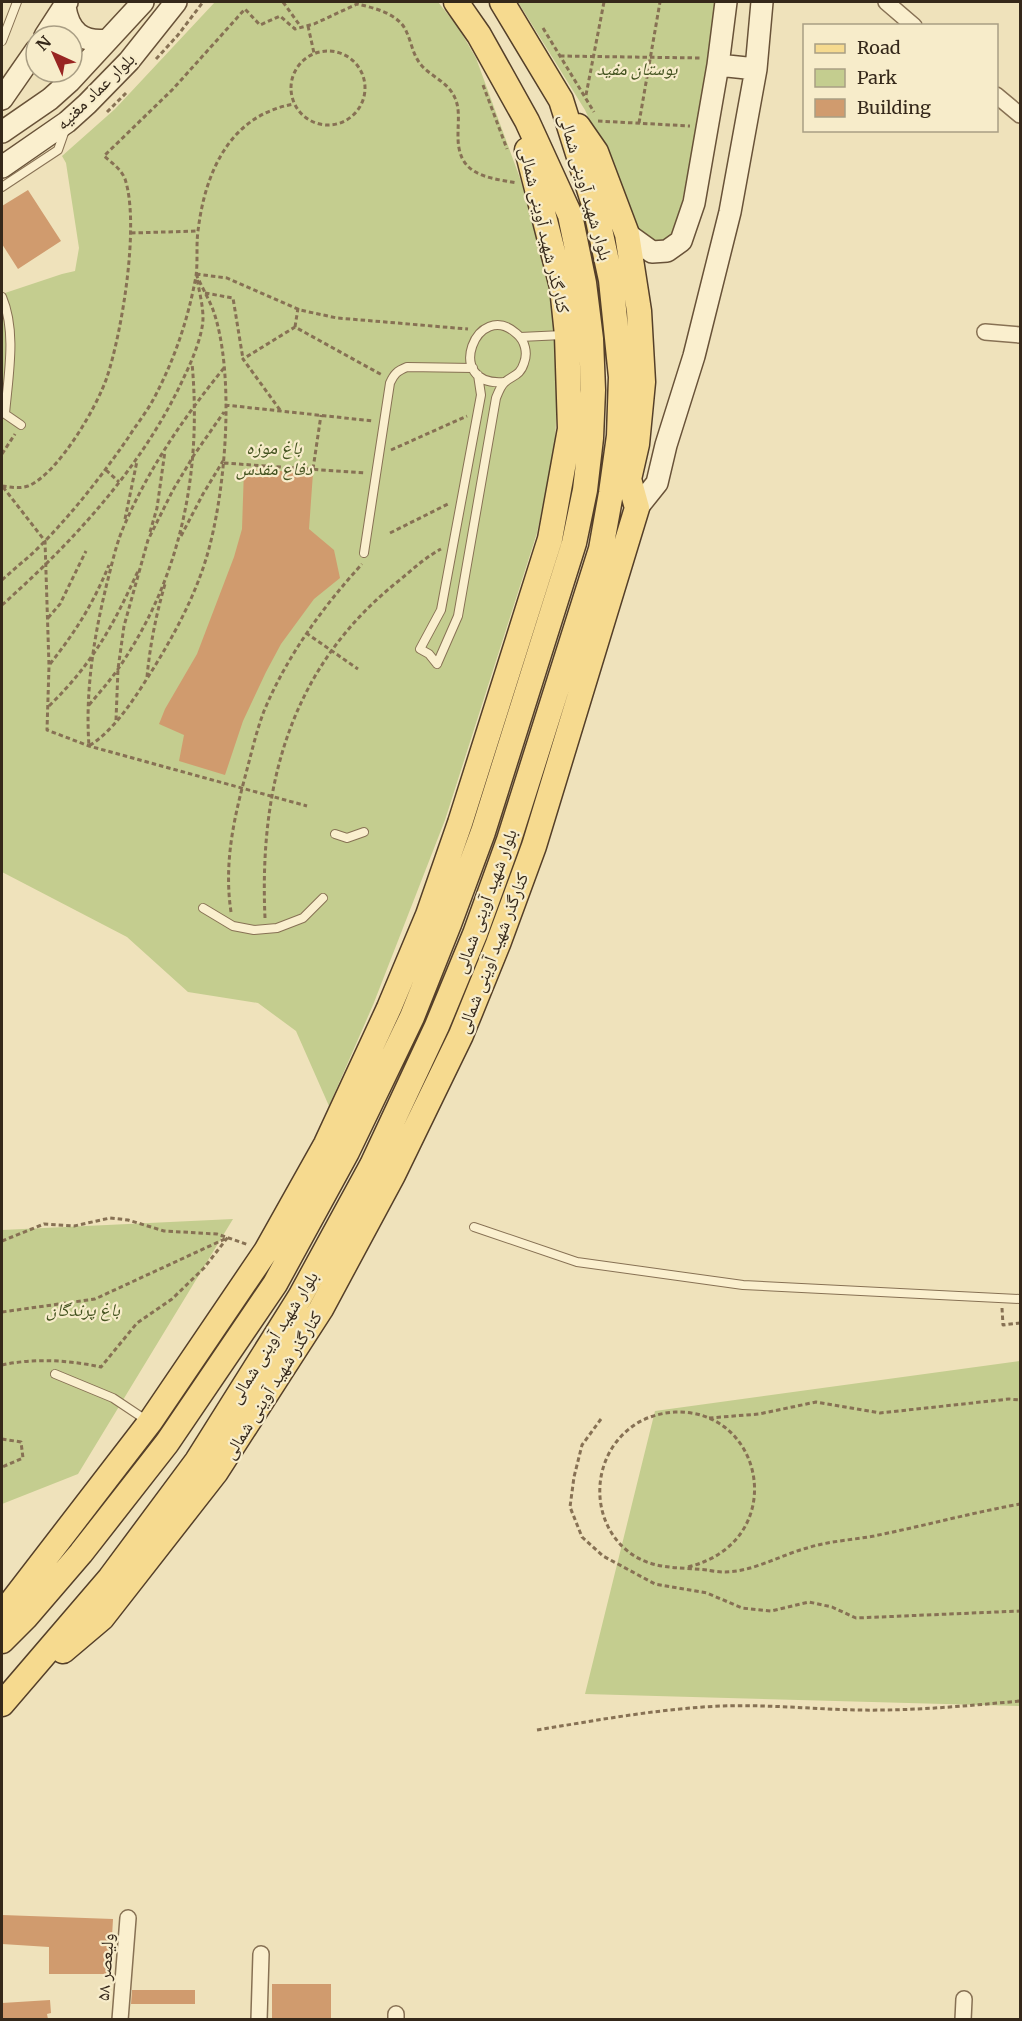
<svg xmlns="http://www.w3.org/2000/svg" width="1022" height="2021" font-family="Merriweather,'Noto Naskh Arabic',serif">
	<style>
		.green { fill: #c4cd8f }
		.building { fill: #d09b6e }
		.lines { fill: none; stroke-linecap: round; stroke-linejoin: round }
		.lane-casing { stroke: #877154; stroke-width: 10 }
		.street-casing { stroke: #877154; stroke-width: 18 }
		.secondary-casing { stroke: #685238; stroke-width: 24 }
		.primary-casing { stroke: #543f29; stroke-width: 27 }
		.path { stroke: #877154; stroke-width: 3; stroke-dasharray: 4.5 3; stroke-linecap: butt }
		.lane { stroke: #faefce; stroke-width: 8 }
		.street { stroke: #faefce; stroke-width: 15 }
		.secondary { stroke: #faefce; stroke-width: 21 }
		.primary { stroke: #f6da8f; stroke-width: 24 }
		.labels { text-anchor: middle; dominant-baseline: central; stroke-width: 4.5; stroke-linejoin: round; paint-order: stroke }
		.park-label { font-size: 18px; font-style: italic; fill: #445320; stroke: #f7ecca }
		.street-label { font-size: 18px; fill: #35281a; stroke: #f7ecca }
	</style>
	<rect width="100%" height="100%" fill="#efe2bb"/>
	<!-- green -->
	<path class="green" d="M215,2H438L458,27L476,58L521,181L550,287L558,368L555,447L537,533L445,820L373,1005L329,1106L296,1031L258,1003L188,992L127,937L2,872V294L62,274L75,271L79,248L66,163L62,156L115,109Z
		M518,2H716L697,131L677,225C668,246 654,245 639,229L585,110Z
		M233,1219L78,1474L2,1504V1230Z
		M1020,1361V1706L585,1694L655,1411Z"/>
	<!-- building -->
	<path class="building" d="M28,190L61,241L18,269L2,244V206Z
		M244,469L313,473L309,529L334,550L340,578L314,599L281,644L266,672L243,721L225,775L179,761L184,735L159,724L165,709L197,654L234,557L242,529Z
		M2,1915L113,1919L110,1974H49V1947L2,1944Z
		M272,1984H331V2019H272Z
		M132,1990H195V2004H131Z
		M50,2000L51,2013L47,2014L48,2019H2V2003Z"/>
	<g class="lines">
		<defs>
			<path id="lane" d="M2,41L17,2
				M2,187L58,150L65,130
				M2,297C17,332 8,377 5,414L21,425
				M520,337L563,335
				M364,553L390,383C394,374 397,371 407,367L473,368
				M437,664L458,616L496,398C498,393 501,385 505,382C513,375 520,376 524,363C528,353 525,341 517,334C477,297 442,387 504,382
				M437,664L429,654L420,649L441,610L481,395L478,375
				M335,834L347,838L364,832
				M203,908L233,926L254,930L277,928L303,918L323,898
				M474,1227L577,1262L743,1285L1020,1299
				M55,1374L113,1398L146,1420"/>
			<path id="street" d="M886,2L914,26
				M996,95L1020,115
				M985,332L1020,335
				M120,2020L128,1918
				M259,2020L261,1954
				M396,2020V2014
				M963,2020L964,1999"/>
			<path id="secondary" d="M65,7C69,32 82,43 108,40
				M45,36L67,2
				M718,65L756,69
				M2,99L36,50
				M2,132L50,99L69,82L143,2
				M2,167L67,122L87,104L129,61L176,2
				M627,234L652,252L667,251L681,241L694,203L718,65L726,2
				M637,508L657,483L666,445L694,356L730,212L756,69L762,2"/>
			<path id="primary" d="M2,1622L13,1600L150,1422L266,1251L326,1144L389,1008L428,915L460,823L550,539L570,429L567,335L562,287L527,150
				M2,1641L26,1617L81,1553L167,1443L275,1284L347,1152L412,1017L449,924L483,832L574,543L585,490L591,438L593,390L591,339L584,283L570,215L527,121L479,35L456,2
				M63,1651L102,1618L216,1472L321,1309L393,1175L461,1035L498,944L534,846L637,508L629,479L637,444L643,382L639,311L627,234L596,152L578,126
				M2,1704L110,1578L197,1461L300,1297L372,1165L437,1026L475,934L509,840L601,549L611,493L619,436L621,377L611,280L596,211L561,100L502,2"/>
		</defs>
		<!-- lane casing -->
		<use href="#lane" class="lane-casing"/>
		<!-- street casing -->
		<use href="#street" class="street-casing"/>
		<!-- secondary casing -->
		<use href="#secondary" class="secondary-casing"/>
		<!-- primary casing -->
		<use href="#primary" class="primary-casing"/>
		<!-- path -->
		<path class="path" d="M283,2L301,27
			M308,26L314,53
			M543,28L594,112
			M291 88a37 37 0 1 1 74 0a37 37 0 1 1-74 0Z
			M560,56L701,58
			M156,59L178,35L203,2
			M483,85L507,149
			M586,95L604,2
			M107,112L126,93
			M598,121L690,126
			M639,123L660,2
			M131,233L198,231
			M196,274C201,285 207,296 212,307C236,370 226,494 206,559C194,598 174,635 153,669C136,696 116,729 89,746C85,691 94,636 107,583C112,564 116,544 124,526C149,468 184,417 224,368
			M196,274L227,278L300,310L337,318L468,329
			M205,293L233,298L243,359
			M295,327L298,308
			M225,405L373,421
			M280,410L243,359L295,327L382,375
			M391,450L467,416
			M2,454L15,434
			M224,463L365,473
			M313,469L321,415
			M106,470L119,482
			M2,486C11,487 19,489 28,486C58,474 97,407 107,377C122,332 140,224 125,179C121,169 112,163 104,156L173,89L245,9L260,25L280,16L295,29L314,24L357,4C375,8 400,14 407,33C412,44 413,56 422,66C432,77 448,82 455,98C460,109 458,122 458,134C457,175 484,177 517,183
			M3,487L45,541L49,666L47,730L89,746L307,806
			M125,519L137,461
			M150,532L157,508L165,451
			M390,533L450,503
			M181,536L203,494L223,461
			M2,580C16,567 32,555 45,541C76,509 103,474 128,438C136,425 146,413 153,400C174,361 188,320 196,276C198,261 196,246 198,231C205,172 230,115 294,104
			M2,605C75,540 144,465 185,375C192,361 203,334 203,318C203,305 199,291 197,278
			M48,618L60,604L86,551
			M306,633L358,669
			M50,664C76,631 93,604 109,565
			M147,677C150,645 156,615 165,584
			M89,705C99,693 109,682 118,669C181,578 202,472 192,363
			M49,706C93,663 113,626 138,571
			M116,720L118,669L124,626L148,540L173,490L194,455L224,412
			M231,912C224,865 233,822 245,777C251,755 256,732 264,711C287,656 322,608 362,564
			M265,918C259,784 291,665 401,579C414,568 426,557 441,549
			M2,1241L44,1224L74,1226L110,1218L128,1220L164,1231L217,1234L249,1245
			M1002,1308L1003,1325L1020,1323
			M2,1312L95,1299L227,1238
			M2,1365C34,1358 68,1360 101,1367L137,1323L172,1299L204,1268L228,1237
			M709,1418L759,1414L816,1402L880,1413L1009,1399L1020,1400
			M601,1419L582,1445L574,1477L570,1507L582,1537L603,1556L655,1584L707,1593L742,1608L771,1611L809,1602L832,1607L856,1618L1020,1611
			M2,1439L21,1442L23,1458L2,1467
			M688,1567C790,1542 766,1409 675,1412C659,1413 642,1418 629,1429C588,1462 590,1529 636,1557C659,1570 682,1567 707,1570C712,1571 719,1572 725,1572C752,1572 781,1555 807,1548C829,1541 852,1540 874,1536C923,1526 971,1513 1020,1504
			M537,1730C592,1721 647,1711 703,1707C755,1703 806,1709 857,1710C912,1711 966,1706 1020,1701"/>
		<!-- lane -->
		<use href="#lane" class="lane"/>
		<!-- street -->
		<use href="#street" class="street"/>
		<!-- secondary -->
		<use href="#secondary" class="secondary"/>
		<!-- primary -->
		<use href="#primary" class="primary"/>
	</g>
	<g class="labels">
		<!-- park labels -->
		<g class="park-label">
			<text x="637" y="68">بوستان مفید</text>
			<text x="274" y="447">باغ موزه<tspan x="274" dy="21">دفاع مقدس</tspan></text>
			<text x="83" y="1309">باغ پرندگان</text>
		</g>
		<!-- street labels -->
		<g class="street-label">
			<text transform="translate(95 91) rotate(-44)">بلوار عماد مغنیه</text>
			<text transform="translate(586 187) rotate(74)">بلوار شهید آوینی شمالی</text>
			<text transform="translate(545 230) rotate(77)">کنارگذر شهید آوینی شمالی</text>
			<text transform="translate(485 901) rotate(-70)">بلوار شهید آوینی شمالی</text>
			<text transform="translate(492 953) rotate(-69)">کنارگذر شهید آوینی شمالی</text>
			<text transform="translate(273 1337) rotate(-58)">بلوار شهید آوینی شمالی</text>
			<text transform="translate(272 1385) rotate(-58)">کنارگذر شهید آوینی شمالی</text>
			<text transform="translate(105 1967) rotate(-86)">ولیعصر ۵۸</text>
		</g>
	</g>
	<!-- border -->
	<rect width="1022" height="2021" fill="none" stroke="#35281a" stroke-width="6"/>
	<!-- legend -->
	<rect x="803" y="24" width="195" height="108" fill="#f7ecca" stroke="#a99e84" stroke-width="1.5"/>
	<rect x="815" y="44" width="30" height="9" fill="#f6da8f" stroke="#a99e84" stroke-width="1.5"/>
	<text x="857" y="54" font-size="18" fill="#35281a">Road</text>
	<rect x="815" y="69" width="30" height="18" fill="#c4cd8f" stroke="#a99e84" stroke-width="1.5"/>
	<text x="857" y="84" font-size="18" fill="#35281a">Park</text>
	<rect x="815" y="99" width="30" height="18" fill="#d09b6e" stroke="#a99e84" stroke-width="1.5"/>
	<text x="857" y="114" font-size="18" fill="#35281a">Building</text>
	<!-- north arrow -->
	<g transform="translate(54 54) rotate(315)"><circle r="28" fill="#f7ecca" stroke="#a99e84" stroke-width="1.5"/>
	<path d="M0-4.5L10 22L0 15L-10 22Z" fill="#982522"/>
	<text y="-9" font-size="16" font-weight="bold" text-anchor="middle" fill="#35281a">N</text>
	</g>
</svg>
